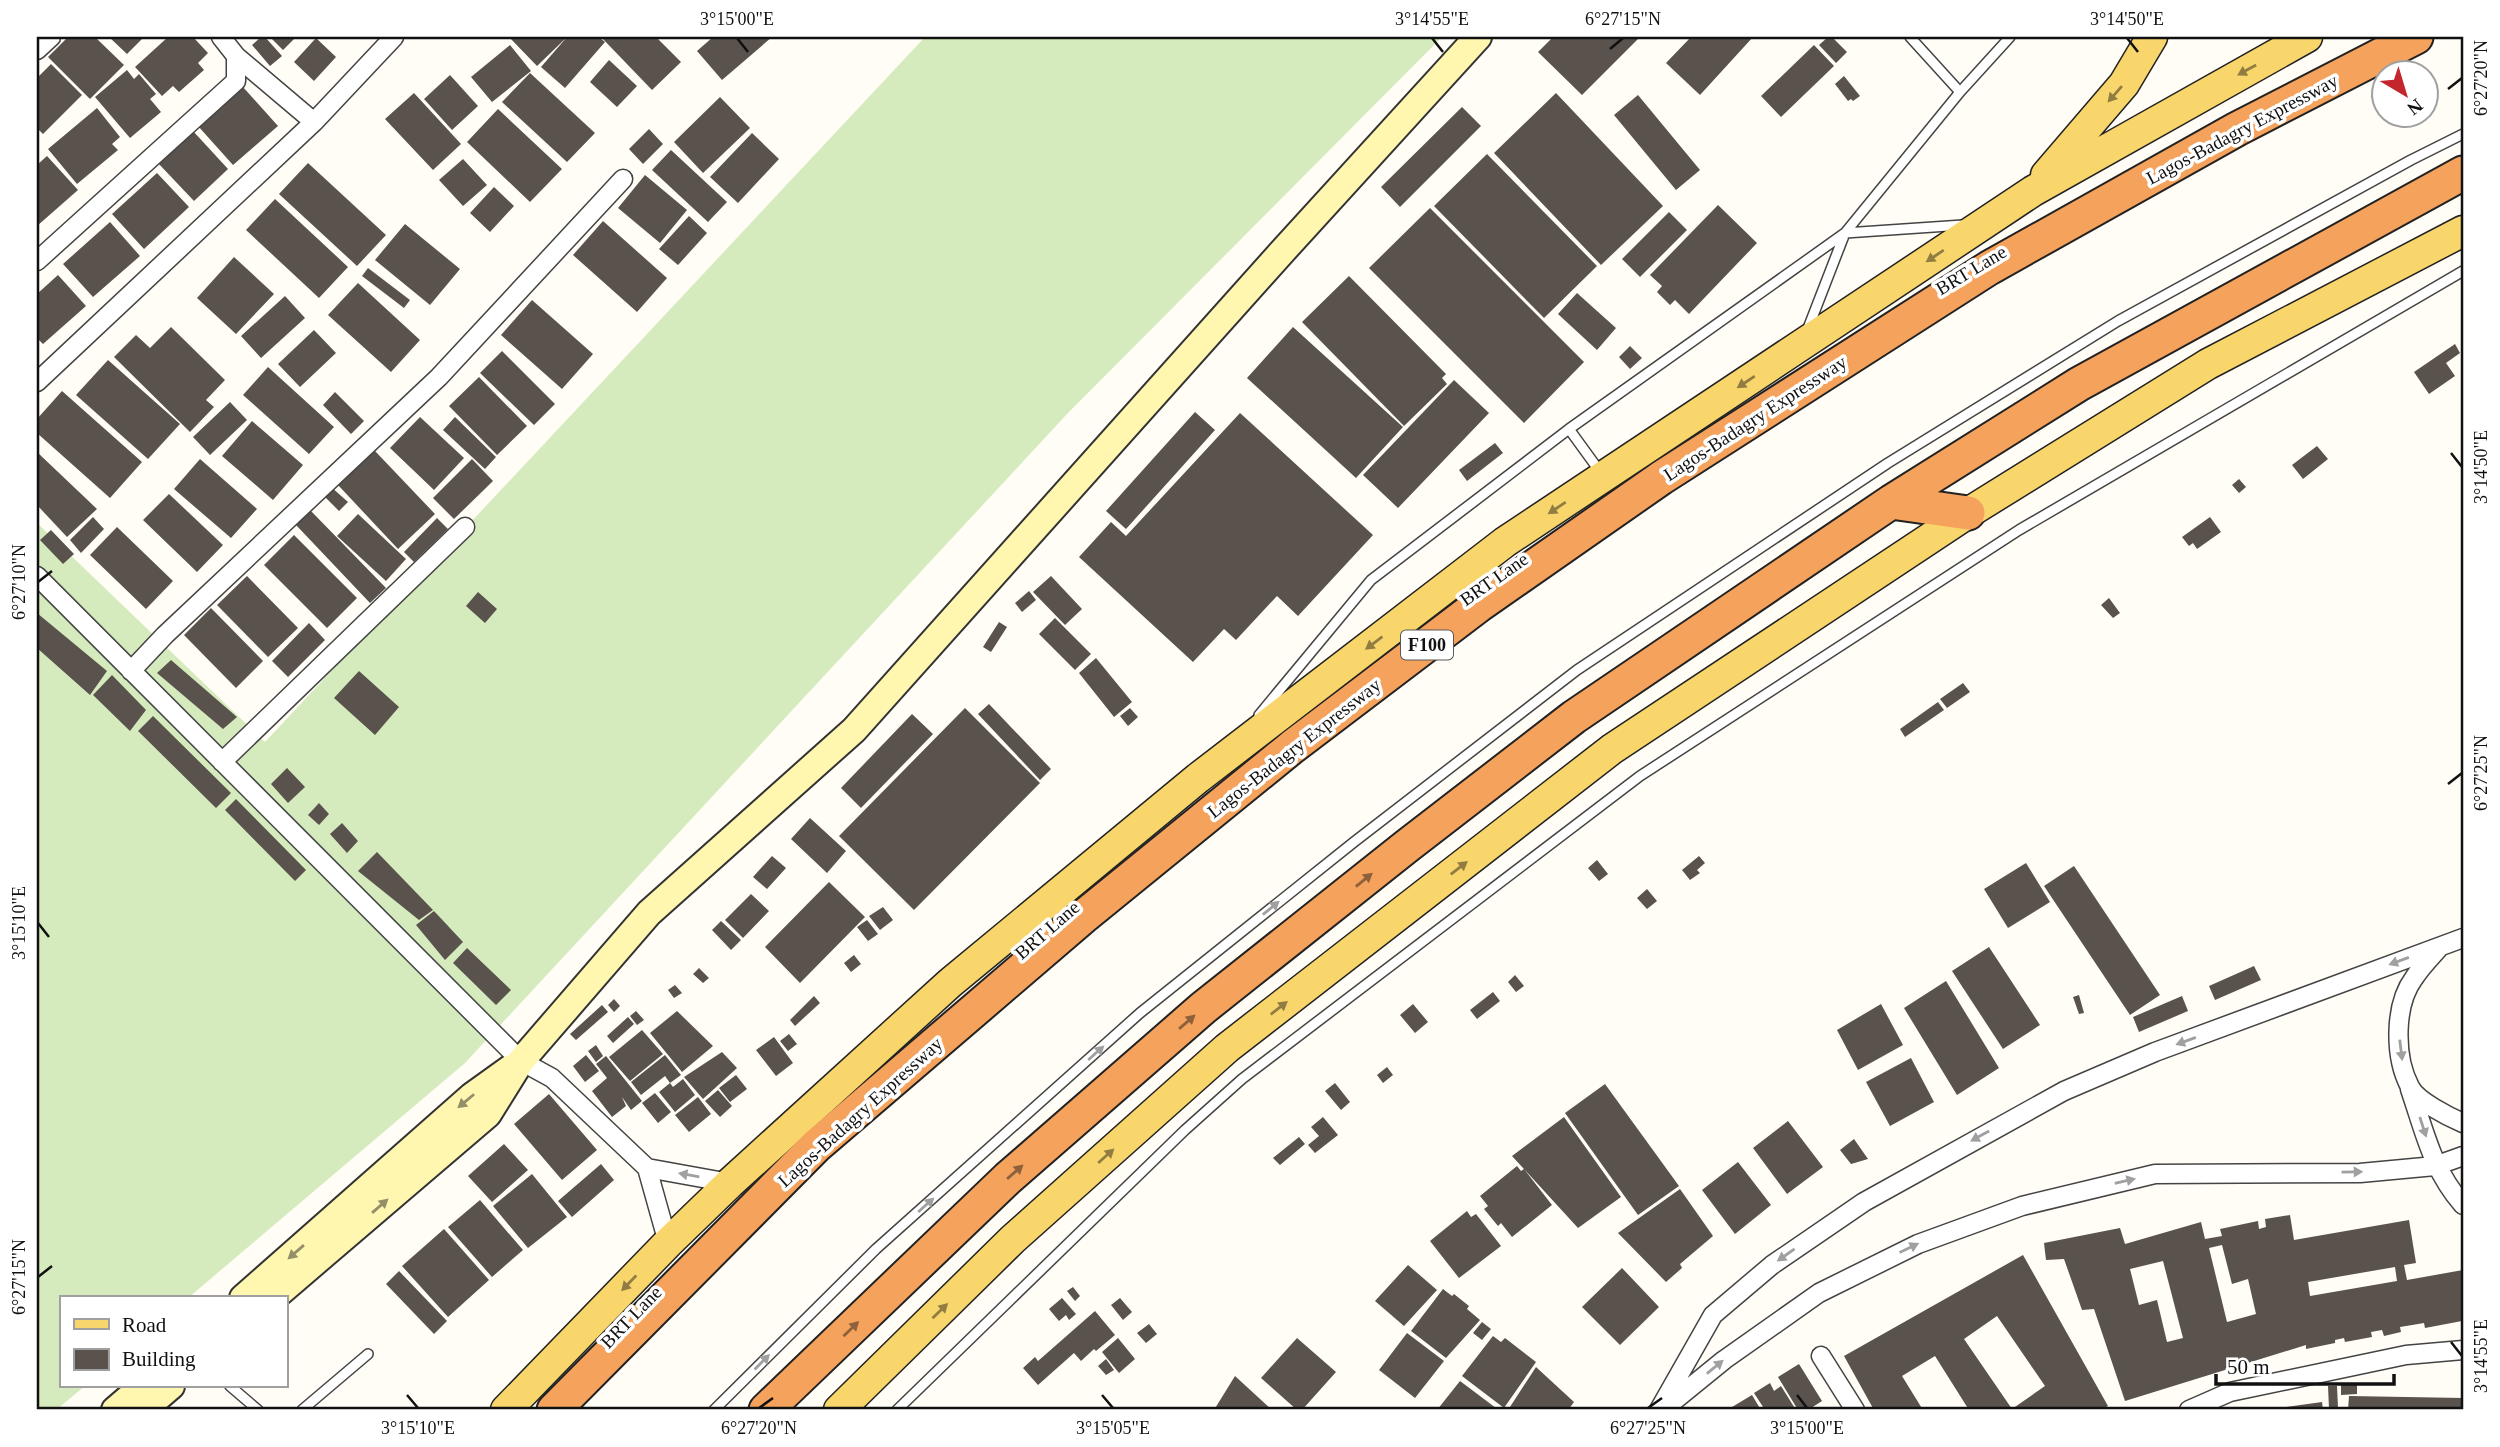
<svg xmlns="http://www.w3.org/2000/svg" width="2500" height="1447" font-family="'Times New Roman',serif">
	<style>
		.grass { fill: #d5ebbd }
		.building { fill: #5a524d; fill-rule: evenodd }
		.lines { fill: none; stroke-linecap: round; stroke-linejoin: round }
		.lane-casing { stroke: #444; stroke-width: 12 }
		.street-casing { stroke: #444; stroke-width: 21 }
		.secondary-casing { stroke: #333; stroke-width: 30 }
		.primary-casing { stroke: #222; stroke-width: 33 }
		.highway-casing { stroke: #222; stroke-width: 37 }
		.lane { stroke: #fff; stroke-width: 9 }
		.street { stroke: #fff; stroke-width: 18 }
		.secondary { stroke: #fff6b0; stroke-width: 26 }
		.primary { stroke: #f9d66b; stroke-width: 30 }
		.highway { stroke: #f5a25d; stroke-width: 33 }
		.oneway { fill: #917d42 }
		.oneway2 { fill: #8e613b }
		.oneway3 { fill: #a0a0a0 }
		.oneway4 { fill: #948f68 }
		.ticks { fill: none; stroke: #111; stroke-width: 2.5 }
		.labels { text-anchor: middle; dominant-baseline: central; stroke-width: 7; stroke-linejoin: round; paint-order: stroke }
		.shield { fill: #fff; stroke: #585858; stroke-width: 2 }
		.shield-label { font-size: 18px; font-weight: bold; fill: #111 }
		.street-label { font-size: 19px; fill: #111; stroke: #fff }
		.neatline { fill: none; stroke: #111; stroke-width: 2.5 }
		.ticks-label { font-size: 18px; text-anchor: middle; fill: #111 }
	</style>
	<rect width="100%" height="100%" fill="#fffdf5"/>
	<!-- grass -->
	<path class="grass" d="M925,37H1442L1068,413L465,1063L188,1298H61V1386H85L56,1410H37V523L265,742Z"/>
	<!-- building -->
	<path class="building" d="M68,37H95L124,65L90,99L48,57Z
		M109,37H144L127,54Z
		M168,37H193L208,53L198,63L204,70L179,92L173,86L162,96L135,67Z
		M261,37H265L282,56L270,66L252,45Z
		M270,37H296L283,50Z
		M509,37H562L565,39L537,66Z
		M567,37H599L605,42L565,88L541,67Z
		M601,37H656L681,62L652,90Z
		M713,37H772L722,80L697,51Z
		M1553,37H1640L1582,95L1538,52Z
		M1691,37H1753L1700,95L1666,63Z
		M1828,37H1832L1847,52L1836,63L1819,45Z
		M316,38L336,57L314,81L294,62Z
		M510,45L531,71L492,102L471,77Z
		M1814,45L1834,66L1781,117L1761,96Z
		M609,60L637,86L617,107L590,82Z
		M51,64L82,95L43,134L37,128V78Z
		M127,70L134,79L139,74L156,94L150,99L161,112L130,138L95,97Z
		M530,73L595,133L567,162L502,102Z
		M450,75L478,106L452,130L424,99Z
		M1844,76L1860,96L1853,101L1851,99L1848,101L1835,84Z
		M242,86L278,126L233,165L198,126Z
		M414,93L461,144L433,170L385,119Z
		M1556,93L1663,206L1601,265L1494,153Z
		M1638,95L1700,170L1676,190L1614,115Z
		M720,97L750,128L703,173L674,142Z
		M1462,107L1481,126L1400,207L1381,187Z
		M97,108L120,137L112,144L118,150L77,184L48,149Z
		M498,109L562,169L530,202L467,142Z
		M649,129L663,144L643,164L629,149Z
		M193,131L228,169L194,201L158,163Z
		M752,133L779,159L738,203L710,177Z
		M671,150L727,202L708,222L652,170Z
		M1487,154L1597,266L1544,318L1434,206Z
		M47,156L78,190L37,226V165Z
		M463,159L487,185L463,206L439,180Z
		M308,163L386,235L357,266L279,194Z
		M157,173L189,207L144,249L112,214Z
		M645,175L687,210L660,243L618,208Z
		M494,187L514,206L490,232L470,213Z
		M275,199L348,267L319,298L246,230Z
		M1718,205L1757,243L1689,314L1675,300L1670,305L1657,292L1662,286L1650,275Z
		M1430,208L1584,362L1524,423L1369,268Z
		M1669,212L1687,230L1640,277L1622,259Z
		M689,216L707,233L678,265L659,249Z
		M603,221L667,278L637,312L573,255Z
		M110,222L140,256L93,297L63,264Z
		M405,224L460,269L430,305L375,260Z
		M234,257L274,294L236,334L197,298Z
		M368,268L410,300L404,308L362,276Z
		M58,275L86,306L43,344L37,338V294Z
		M1349,276L1446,374L1442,378L1447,384L1404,426L1302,322Z
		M358,283L420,340L391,372L328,315Z
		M1577,293L1616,328L1597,350L1558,314Z
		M285,296L305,318L261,358L241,336Z
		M532,300L593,354L562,389L501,335Z
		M171,327L225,380L206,400L214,407L190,432L114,357L136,335L150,348Z
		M1293,327L1403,427L1356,478L1247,378Z
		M314,330L336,353L300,387L278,364Z
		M2455,344L2460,353L2446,363L2455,376L2429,394L2414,372Z
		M1630,346L1642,358L1630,369L1619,357Z
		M502,351L555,404L534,425L480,373Z
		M108,360L180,424L148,459L76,395Z
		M268,367L334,427L309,454L243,395Z
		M479,377L527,426L497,455L449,406Z
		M1454,380L1489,413L1398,508L1363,475Z
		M62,391L142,462L110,498L37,433V419Z
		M335,392L364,421L351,434L323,405Z
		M230,402L247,420L210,455L193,437Z
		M1195,412L1215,430L1126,529L1106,511Z
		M1240,413L1373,535L1298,616L1277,596L1236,640L1224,629L1193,662L1079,557L1111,522L1126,536Z
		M420,417L464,458L434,490L390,448Z
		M455,417L496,457L485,469L443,430Z
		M252,421L303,465L273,500L222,456Z
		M1495,443L1503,453L1467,481L1459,470Z
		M2317,446L2328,459L2303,479L2292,465Z
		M375,451L435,514L398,549L338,485Z
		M37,452L97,509L67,537L37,505Z
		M200,459L257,509L231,538L174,489Z
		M472,459L493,481L454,519L433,498Z
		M2239,479L2246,487L2239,493L2232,485Z
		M330,486L348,502L339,511L322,494Z
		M169,494L223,545L197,572L143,520Z
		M311,511L386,588L370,603L296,525Z
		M358,514L406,559L386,581L337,536Z
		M93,517L104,529L81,553L70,540Z
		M2210,517L2221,532L2197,549L2193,543L2189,546L2182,537Z
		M437,518L448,529L414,562L404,552Z
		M117,527L173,581L146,609L90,555Z
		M51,530L74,554L63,564L40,540Z
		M294,535L357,598L327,628L264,565Z
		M247,576L298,628L268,657L217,605Z
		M1051,576L1082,609L1065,625L1033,592Z
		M1029,591L1036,600L1022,612L1015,603Z
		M478,592L497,609L485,623L466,606Z
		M2109,598L2120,613L2113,618L2101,605Z
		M211,608L263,661L236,688L184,635Z
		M37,613L107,671L90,695L37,648Z
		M1055,618L1091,654L1075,670L1039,634Z
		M999,622L1007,627L991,652L983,647Z
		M309,623L325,640L288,677L272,661Z
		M1096,658L1132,702L1114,717L1079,673Z
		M171,660L237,717L223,729L157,673Z
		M359,671L399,707L375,735L334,698Z
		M112,675L146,710L130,731L93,695Z
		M1963,683L1970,692L1947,708L1940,699Z
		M1938,702L1944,710L1905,737L1900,729Z
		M989,704L1051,769L1040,780L978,714Z
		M965,708L1040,783L914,910L839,836Z
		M1130,708L1138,717L1128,726L1120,716Z
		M912,714L933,734L861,808L841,788Z
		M153,716L231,793L216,808L138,731Z
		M287,768L305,787L288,803L271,784Z
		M236,799L306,870L295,881L225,810Z
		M319,803L329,814L319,825L308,815Z
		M810,818L846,851L827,873L791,839Z
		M342,823L358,841L347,853L330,834Z
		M377,852L433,910L419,920L358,871Z
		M772,856L786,868L767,889L753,877Z
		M1699,856L1705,863L1697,870L1700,873L1690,880L1682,870Z
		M1597,860L1608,874L1599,881L1588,868Z
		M2026,863L2050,902L2008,928L1984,889Z
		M2074,866L2160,995L2130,1015L2044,886Z
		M829,882L865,917L800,983L765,947Z
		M1647,889L1657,901L1647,909L1637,898Z
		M751,894L769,911L743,938L725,920Z
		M883,907L893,920L880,930L869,916Z
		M434,911L463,942L445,960L416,925Z
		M867,920L878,934L868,941L857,927Z
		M721,921L741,940L731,950L712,930Z
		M1989,947L2040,1025L2003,1049L1952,971Z
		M467,948L511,990L496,1005L453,963Z
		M854,955L861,964L851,972L844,963Z
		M2254,966L2261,980L2215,1000L2209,986Z
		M699,968L709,978L703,983L693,974Z
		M1515,975L1524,986L1516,992L1508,982Z
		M1946,981L1999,1068L1957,1095L1904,1008Z
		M675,985L682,993L674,998L668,990Z
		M1493,992L1500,1001L1477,1019L1470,1010Z
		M2079,995L2084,1013L2079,1014L2073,997Z
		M814,996L820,1003L795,1026L790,1020Z
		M2182,996L2188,1011L2139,1032L2133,1017Z
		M614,999L620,1006L614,1012L608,1005Z
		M1413,1004L1428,1022L1415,1033L1400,1015Z
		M1881,1004L1903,1045L1858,1070L1837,1030Z
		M602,1005L608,1012L576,1040L570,1034Z
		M636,1011L644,1020L637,1025L630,1016Z
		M677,1011L713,1046L682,1072L650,1033Z
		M628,1017L634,1024L613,1043L607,1036Z
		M642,1030L663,1054L630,1081L609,1057Z
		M789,1034L797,1044L788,1051L780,1041Z
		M774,1037L793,1063L776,1076L756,1050Z
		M596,1045L603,1056L596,1062L588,1051Z
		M722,1052L737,1068L703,1099L684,1077Z
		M586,1055L599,1071L585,1082L573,1066Z
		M665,1055L681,1075L670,1083L665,1076L641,1095L631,1082Z
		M606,1056L642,1101L631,1110L622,1097L626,1106L612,1117L592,1091L607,1078L596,1064Z
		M1911,1058L1934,1102L1890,1126L1866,1082Z
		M1387,1067L1393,1075L1383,1083L1377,1075Z
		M736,1075L747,1089L730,1102L719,1088Z
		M683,1079L695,1095L675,1112L659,1092L670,1083L673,1087Z
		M1335,1083L1350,1102L1341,1110L1325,1091Z
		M1605,1084L1679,1186L1638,1215L1565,1113Z
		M718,1090L732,1106L720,1117L705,1101Z
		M655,1093L671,1112L658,1123L642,1103Z
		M549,1094L597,1150L562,1180L514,1124Z
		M698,1097L711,1114L689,1132L675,1115Z
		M1323,1117L1338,1135L1315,1153L1308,1145L1319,1136L1311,1127Z
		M1564,1117L1621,1197L1578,1228L1512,1156Z
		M1788,1121L1823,1167L1787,1194L1753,1148Z
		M1299,1137L1305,1144L1280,1165L1273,1158Z
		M1854,1139L1868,1159L1851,1164L1840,1150Z
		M504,1144L528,1170L492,1202L468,1176Z
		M1738,1162L1771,1205L1735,1234L1702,1190Z
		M601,1164L614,1180L572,1217L558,1201Z
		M1517,1166L1521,1171L1524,1169L1552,1205L1512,1237L1501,1223L1498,1226L1484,1209L1488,1206L1480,1196Z
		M532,1174L567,1217L528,1248L493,1206Z
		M1680,1189L1713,1236L1680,1264L1682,1268L1666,1282L1618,1233Z
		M480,1200L523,1250L492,1277L448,1227Z
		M1467,1211L1471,1217L1476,1214L1501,1246L1459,1278L1430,1241Z
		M2290,1215L2294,1240L2409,1220L2416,1263L2404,1265L2407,1280L2463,1270L2462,1321L2425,1328L2424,1323L2400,1327L2401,1332L2384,1336L2382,1330L2371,1332L2372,1337L2345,1342L2344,1338L2335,1340V1343L2306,1349V1345L2125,1401L2094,1309L2082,1310L2064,1259L2046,1260L2044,1243L2120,1228L2125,1244L2201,1222L2205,1239L2222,1236L2220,1229L2258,1221L2259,1229L2266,1227L2265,1219ZM2222,1245L2232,1284L2248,1279L2256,1314L2227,1322L2209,1248ZM2163,1261L2183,1338L2167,1342L2157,1300L2139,1305L2130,1269ZM2395,1267L2397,1281L2310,1296L2308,1282Z
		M444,1229L489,1280L448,1317L402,1266Z
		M2023,1255L2108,1406L2101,1410H1969L1935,1356L1902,1376L1923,1410H1874L1844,1356ZM1997,1316L2045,1386L2012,1409L1964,1339Z
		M1408,1265L1437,1290L1404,1326L1375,1301Z
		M1622,1268L1659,1307L1620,1345L1582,1307Z
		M399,1271L447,1321L434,1334L386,1284Z
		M1073,1287L1080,1296L1075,1301L1067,1291Z
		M1443,1289L1452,1296L1454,1294L1469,1306L1467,1309L1480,1320L1446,1358L1411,1331Z
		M1062,1298L1076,1314L1069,1320L1066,1315L1059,1321L1049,1309Z
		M1120,1298L1132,1312L1123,1320L1111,1305Z
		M1095,1311L1115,1335L1096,1351L1094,1349L1081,1361L1074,1353L1038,1385L1023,1368L1035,1357L1038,1361Z
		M1482,1322L1491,1329L1482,1340L1473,1333Z
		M1149,1324L1157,1334L1146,1343L1137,1333Z
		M1407,1333L1444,1361L1415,1398L1379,1370Z
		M1493,1336L1501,1342L1505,1338L1536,1362L1504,1408L1462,1376Z
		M1118,1338L1135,1359L1119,1373L1102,1352Z
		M1297,1338L1336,1372L1302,1410H1297L1261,1378Z
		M1106,1359L1114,1370L1106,1375L1098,1366Z
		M1799,1364L1822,1401L1808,1410H1798L1778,1377Z
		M1536,1367L1574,1402L1568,1410H1508Z
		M1235,1376L1272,1410H1214Z
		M1460,1381L1496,1408L1495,1410H1437Z
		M1770,1383L1774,1391L1781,1386L1796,1410H1765L1754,1393Z
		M2341,1383H2357V1394L2341,1395Z
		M2328,1386H2337L2338,1408L2329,1409Z
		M1752,1395L1761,1410H1727Z
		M2349,1396L2463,1398V1410H2348Z
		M2322,1402L2323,1410H2272V1409Z"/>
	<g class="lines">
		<defs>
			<path id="lane" d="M1910,37L1960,92
				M1807,331L1845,233L1960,92L2010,37
				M1569,429L1601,473
				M1259,715L1371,580L1569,429L1845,233L1963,225
				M230,1386L258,1410
				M302,1410L368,1354
				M714,1410L876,1249L1140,1013L1354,842L1577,670L1888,463L2118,321L2411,160L2463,134
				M897,1410L1185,1130L1242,1079L1640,776L2019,530L2463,271"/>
			<path id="street" d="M221,37L236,56L314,122
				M37,50L51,37
				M37,261L236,81V56
				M37,382L314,122L394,37
				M37,576L521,1061L552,1078L647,1168L668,1243
				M131,671L165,635L439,377L623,179
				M222,762L465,527
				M2438,949C2430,958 2421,967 2414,978C2394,1005 2394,1057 2410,1087C2417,1101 2449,1117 2463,1123
				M2410,1089C2425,1133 2432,1169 2463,1205
				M647,1168L730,1183
				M1821,1356L1855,1410
				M1665,1408L1724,1360L1819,1293L1918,1244L2022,1206L2155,1174L2360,1173L2435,1166L2463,1156
				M1659,1410L1713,1315L1772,1265L1864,1202L2064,1091L2155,1052L2463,938
				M2189,1410L2230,1392L2406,1355L2463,1350"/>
			<path id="secondary" d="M243,1298L472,1096L511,1068
				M273,1298L488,1114L521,1061L649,913L854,730L1281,253L1478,37
				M115,1410L143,1386
				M143,1410L171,1386"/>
			<path id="primary" d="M2046,175L2124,84L2152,37
				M506,1410L668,1243L730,1183L950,983L1198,778L1505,542L2033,191L2307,37
				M839,1410L1013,1239L1227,1048L1612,749L1968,513L2208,364L2463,231"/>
			<path id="highway" d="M1891,502L1968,513
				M554,1410L816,1146L1083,917L1292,747L1479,605L1661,478L1989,268L2237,129L2416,37
				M766,1410L1008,1178L1203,1008L1407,846L1574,717L1891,502L2079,384L2463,173"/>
		</defs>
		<!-- lane casing -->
		<use href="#lane" class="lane-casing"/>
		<!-- street casing -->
		<use href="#street" class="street-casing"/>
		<!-- secondary casing -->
		<use href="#secondary" class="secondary-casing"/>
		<!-- primary casing -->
		<use href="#primary" class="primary-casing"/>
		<!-- highway casing -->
		<use href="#highway" class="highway-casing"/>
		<!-- lane -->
		<use href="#lane" class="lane"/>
		<!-- street -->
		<use href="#street" class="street"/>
		<!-- secondary -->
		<use href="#secondary" class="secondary"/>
		<!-- primary -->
		<use href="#primary" class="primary"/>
		<!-- highway -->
		<use href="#highway" class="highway"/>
	</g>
	<!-- one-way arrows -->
	<defs><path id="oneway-solid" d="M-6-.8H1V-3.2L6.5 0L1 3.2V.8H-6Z" transform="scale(1.75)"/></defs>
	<g class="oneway">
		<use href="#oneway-solid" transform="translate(2247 70) rotate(151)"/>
		<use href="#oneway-solid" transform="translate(2115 94) rotate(131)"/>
		<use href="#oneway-solid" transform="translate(1935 256) rotate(146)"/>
		<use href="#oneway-solid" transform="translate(1746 382) rotate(146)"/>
		<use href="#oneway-solid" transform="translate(1557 508) rotate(146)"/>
		<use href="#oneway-solid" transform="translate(1374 643) rotate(143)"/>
		<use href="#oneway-solid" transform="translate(1459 868) rotate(-38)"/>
		<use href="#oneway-solid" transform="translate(1279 1008) rotate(-38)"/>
		<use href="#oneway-solid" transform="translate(1106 1156) rotate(-42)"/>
		<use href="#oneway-solid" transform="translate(629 1283) rotate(134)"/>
		<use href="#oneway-solid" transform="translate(940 1311) rotate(-44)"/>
	</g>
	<g class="oneway2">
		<use href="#oneway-solid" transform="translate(1364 880) rotate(-39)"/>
		<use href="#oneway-solid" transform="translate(1187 1022) rotate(-41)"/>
		<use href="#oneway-solid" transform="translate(1015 1172) rotate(-41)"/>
		<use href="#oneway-solid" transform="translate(851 1329) rotate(-44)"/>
	</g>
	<g class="oneway3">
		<use href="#oneway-solid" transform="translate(1271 908) rotate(-39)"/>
		<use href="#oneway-solid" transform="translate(2399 961) rotate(160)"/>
		<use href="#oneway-solid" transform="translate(2186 1041) rotate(160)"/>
		<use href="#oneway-solid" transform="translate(2401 1050) rotate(83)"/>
		<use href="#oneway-solid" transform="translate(1096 1053) rotate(-42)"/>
		<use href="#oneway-solid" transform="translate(2423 1127) rotate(72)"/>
		<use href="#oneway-solid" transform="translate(1980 1136) rotate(151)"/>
		<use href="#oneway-solid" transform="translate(2352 1172) rotate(-1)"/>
		<use href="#oneway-solid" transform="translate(689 1175) rotate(-170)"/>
		<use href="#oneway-solid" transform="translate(2125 1181) rotate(-13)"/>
		<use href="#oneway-solid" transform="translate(926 1205) rotate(-42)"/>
		<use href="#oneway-solid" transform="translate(1909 1248) rotate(-26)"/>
		<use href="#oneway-solid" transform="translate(1786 1255) rotate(145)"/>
		<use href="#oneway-solid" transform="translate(762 1362) rotate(-45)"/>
		<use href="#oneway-solid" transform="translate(1715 1367) rotate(-39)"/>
	</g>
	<g class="oneway4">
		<use href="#oneway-solid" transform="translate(466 1101) rotate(140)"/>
		<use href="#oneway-solid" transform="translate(380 1206) rotate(-41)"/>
		<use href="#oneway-solid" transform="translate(296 1252) rotate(139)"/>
	</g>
	<!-- ticks -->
	<path class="ticks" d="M737,38L748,52M1432,38L1443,52M2127,38L2138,52M1610,49L1623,38M2448,89L2462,78M2451,453L2462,467M38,582L52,571M2448,784L2462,773M38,923L49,937M38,1277L52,1266M2451,1342L2462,1356M407,1395L418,1408M1102,1395L1113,1408M1797,1395L1807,1408M759,1408L773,1398M1648,1408L1662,1398"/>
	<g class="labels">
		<!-- shield labels -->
		<rect class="shield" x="1401" y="630.5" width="52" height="29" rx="5"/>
		<g class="shield-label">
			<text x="1427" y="645">F100</text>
		</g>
		<!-- street labels -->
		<g class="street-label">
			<text transform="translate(2242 129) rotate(-28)">Lagos-Badagry Expressway</text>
			<text transform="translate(1971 270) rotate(-31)">BRT Lane</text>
			<text transform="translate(1755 418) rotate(-33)">Lagos-Badagry Expressway</text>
			<text transform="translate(1494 579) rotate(-35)">BRT Lane</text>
			<text transform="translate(1294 748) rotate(-38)">Lagos-Badagry Expressway</text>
			<text transform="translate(1047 930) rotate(-41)">BRT Lane</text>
			<text transform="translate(860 1112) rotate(-42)">Lagos-Badagry Expressway</text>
			<text transform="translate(631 1317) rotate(-46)">BRT Lane</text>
		</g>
	</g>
	<!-- border -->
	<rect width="2500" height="1447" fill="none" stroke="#ffffff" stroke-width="77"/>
	<!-- legend -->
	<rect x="60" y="1296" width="228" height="91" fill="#ffffff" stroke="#a0a0a0" stroke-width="2"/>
	<rect x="74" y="1319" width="35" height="10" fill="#f9d66b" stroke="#a0a0a0" stroke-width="2"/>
	<text x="122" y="1332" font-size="21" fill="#111111">Road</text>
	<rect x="74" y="1349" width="35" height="21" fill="#5a524d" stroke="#a0a0a0" stroke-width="2"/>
	<text x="122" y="1366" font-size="21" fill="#111111">Building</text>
	<!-- north arrow -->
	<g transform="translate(2405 94) rotate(142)"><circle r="33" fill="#ffffff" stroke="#a0a0a0" stroke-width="2"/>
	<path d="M0-5L12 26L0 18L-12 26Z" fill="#c4262e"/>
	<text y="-10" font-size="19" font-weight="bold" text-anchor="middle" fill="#111111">N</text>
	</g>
	<!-- scale -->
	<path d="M2216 1374v10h178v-10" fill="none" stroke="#111111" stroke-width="3.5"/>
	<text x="2227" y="1374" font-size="21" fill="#111111" stroke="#ffffff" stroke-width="5" paint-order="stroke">50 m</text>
	<rect x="38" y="38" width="2424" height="1370" class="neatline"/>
	<g class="ticks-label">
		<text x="737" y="25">3°15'00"E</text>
		<text x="1432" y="25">3°14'55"E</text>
		<text x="1623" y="25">6°27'15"N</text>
		<text x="2127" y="25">3°14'50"E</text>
		<text transform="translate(2481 78) rotate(-90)" y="6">6°27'20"N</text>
		<text transform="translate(2481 467) rotate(-90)" y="6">3°14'50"E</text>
		<text transform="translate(19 582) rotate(-90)" y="6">6°27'10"N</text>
		<text transform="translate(2481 773) rotate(-90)" y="6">6°27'25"N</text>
		<text transform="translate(19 923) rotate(-90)" y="6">3°15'10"E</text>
		<text transform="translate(19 1277) rotate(-90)" y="6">6°27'15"N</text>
		<text transform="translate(2481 1356) rotate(-90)" y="6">3°14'55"E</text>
		<text x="418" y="1434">3°15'10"E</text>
		<text x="759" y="1434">6°27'20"N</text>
		<text x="1113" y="1434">3°15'05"E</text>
		<text x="1648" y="1434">6°27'25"N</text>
		<text x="1807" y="1434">3°15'00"E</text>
	</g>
</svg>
